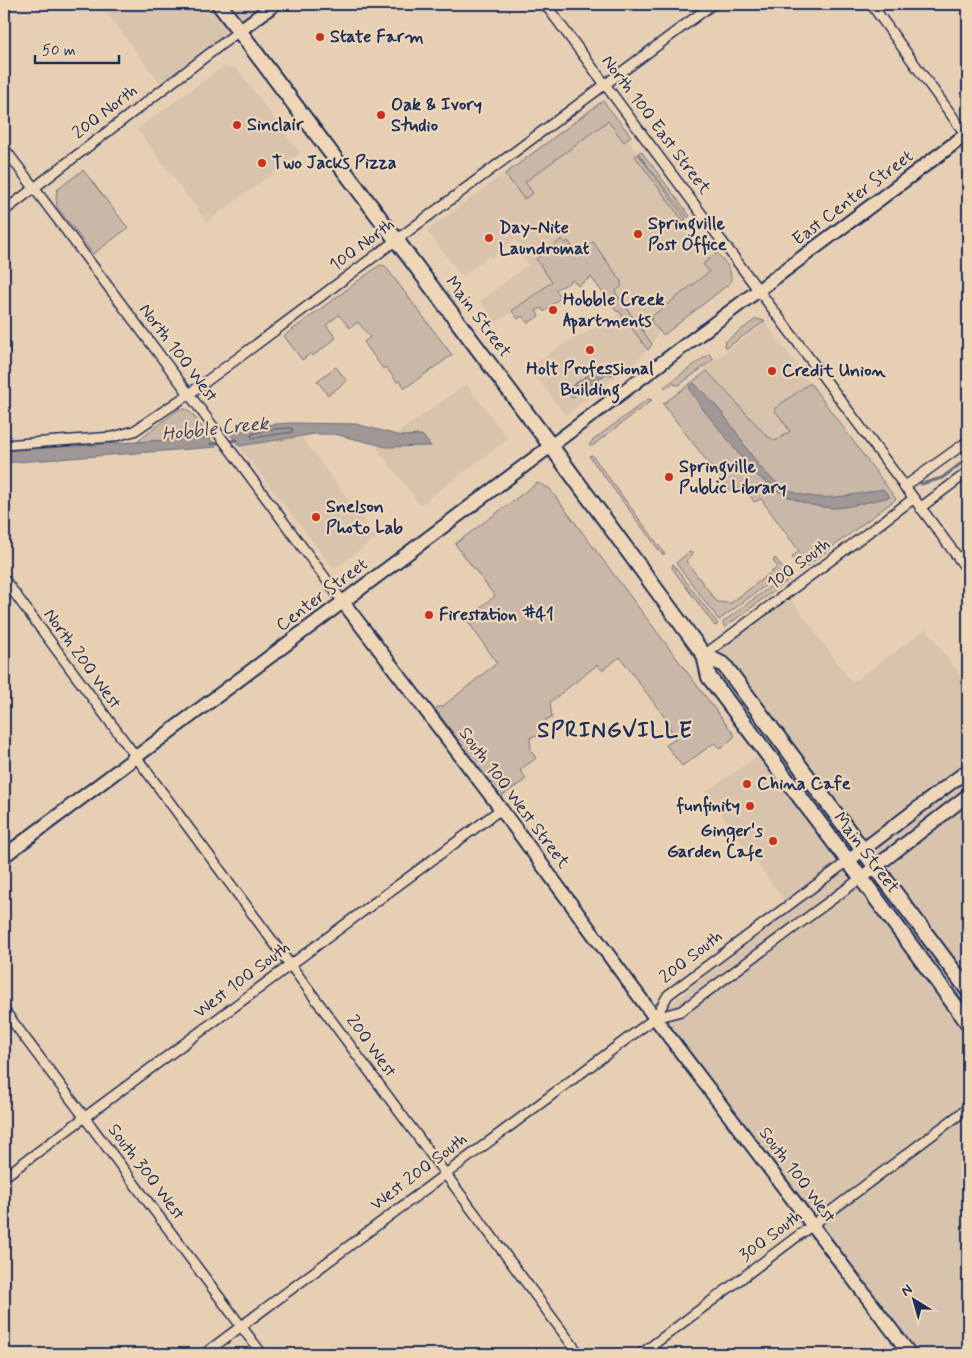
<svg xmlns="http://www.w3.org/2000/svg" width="972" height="1358" font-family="Mynerve,sans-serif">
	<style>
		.built { fill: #d8c3ad }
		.green { fill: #c9b8a7; stroke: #727482 }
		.water { fill: #a09896; stroke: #6b6e80 }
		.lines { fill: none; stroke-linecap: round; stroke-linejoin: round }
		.shore { stroke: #505974; stroke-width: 1 }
		.stream { stroke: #6b6e80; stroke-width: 3 }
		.street-casing { stroke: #1b2f5e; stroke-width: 12 }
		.secondary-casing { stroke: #1b2f5e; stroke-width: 16 }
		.primary-casing { stroke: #1b2f5e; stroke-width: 18 }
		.street { stroke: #efd6b7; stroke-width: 9 }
		.secondary { stroke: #efd6b7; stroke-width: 12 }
		.primary { stroke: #efd6b7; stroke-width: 14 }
		.poi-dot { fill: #c8321e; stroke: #efd6b7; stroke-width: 2 }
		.labels { text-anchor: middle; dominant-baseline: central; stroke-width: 4.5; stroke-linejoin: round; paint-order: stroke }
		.poi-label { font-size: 18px; font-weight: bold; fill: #1b2f5e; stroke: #efd6b7; text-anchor: start }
		.street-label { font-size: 18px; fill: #1b2f5e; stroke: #efd6b7 }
		.water-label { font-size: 19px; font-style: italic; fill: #364469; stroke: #efd6b7 }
		.district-label { font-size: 22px; font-weight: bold; letter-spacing: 1px; fill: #1b2f5e; stroke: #efd6b7 }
	</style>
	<rect width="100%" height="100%" fill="#e7cfb3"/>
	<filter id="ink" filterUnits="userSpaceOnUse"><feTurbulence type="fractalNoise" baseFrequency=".02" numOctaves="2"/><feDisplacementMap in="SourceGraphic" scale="10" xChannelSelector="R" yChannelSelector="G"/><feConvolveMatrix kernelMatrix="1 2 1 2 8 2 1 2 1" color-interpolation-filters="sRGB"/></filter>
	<g filter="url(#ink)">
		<!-- built -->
		<path class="built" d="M100,4H276L164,88Z
			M223,67H232L238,70L300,153L207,222L137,129Z
			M599,102L728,275L665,321L651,346L637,361L565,415L529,367L559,347L615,317L620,313L584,259L496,323L480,301L528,265L519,252L523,249L515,240L491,258L489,256L462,276L427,231Z
			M765,323L810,383L774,409L790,431L776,442L767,436L704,368Z
			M466,384L508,439L420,505L377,448Z
			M301,436L376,538L334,569L239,446Z
			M787,593L852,683L926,629L964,680L968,678V1354H910L655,1018L788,906L705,792L765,752L709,677L704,655Z"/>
		<!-- green -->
		<path class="green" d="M603,101L631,136L624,142L608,121L525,182L533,193L524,199L505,174Z
			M641,151L690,216L688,218L638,153Z
			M638,154L686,219L683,221L635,156Z
			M83,170L128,228L93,254L57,207L56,198L57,190Z
			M562,239L564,243L568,241L577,253L593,242L621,281V287L615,292L652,344L648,350L619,311L617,312L591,277L578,286L573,280L562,287L561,286L556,290L561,297L544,312L542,308L536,311L539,316L528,323L522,316L518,319L512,311L552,282L536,259Z
			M717,253C725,263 734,270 730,283L665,334H662L652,323L651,317L709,272L703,264Z
			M380,265L385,266L452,355L405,388L400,381L397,382L386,367L383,369L364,342L370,337L358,322L350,328L339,315L326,325L336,338L313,356L311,353L302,360L284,336Z
			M756,319L765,321L726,348L724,345L725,342Z
			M709,354L714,359L679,385L673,384L666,389L664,387Z
			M336,367L347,381L328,395L317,381Z
			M707,371L767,436L776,441L790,431L774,409L810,383L896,499L803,569L799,565L807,558L806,556L796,563L792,557L799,551L761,499L754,502C748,492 742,485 730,491L663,404Z
			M648,399L652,400L592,446L589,445L592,441Z
			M179,409H186L193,415L209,437L137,442Z
			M592,455L665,554H662L589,456Z
			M537,483L549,488L735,736L722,748H719L714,743L682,766L666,745L676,739L671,732L668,722L620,657L602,670L597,665L550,702L552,718L546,719V724L540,725V736L530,737L531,751L536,758L520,770L525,777V780L503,795L499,796L436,710L437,707H442L497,663L467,620L468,617L495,596L455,544Z
			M689,552L693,554L686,561L717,602L731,603L778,567L773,561L775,558L785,571L719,620L676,563Z
			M673,564L718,624L715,626L672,568Z
			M787,574L790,579L725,627L723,625V622Z"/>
		<!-- water -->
		<path class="water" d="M609,364L625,368L615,375L606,374L572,398L566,390L598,368Z
			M694,383C704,393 714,403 723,414C750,448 764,492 815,497C838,499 862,493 883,489L890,497C874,500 848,508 833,508C802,507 769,490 749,467C740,457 733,446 725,436C713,421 697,405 689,387Z
			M289,423L356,424L401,436L422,435L431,446L387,447L334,434H315L239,446L230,434L264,425Z
			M209,437L216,447L4,463V451Z"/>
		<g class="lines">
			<!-- shore -->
			<path class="shore" d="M289,428L293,429L292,432L253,438L251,437L252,434L265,430Z"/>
			<!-- stream -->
			<path class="stream" d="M211,444L237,440
				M921,484L942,478L968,458"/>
			<defs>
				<path id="street" d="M545,4L968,571
					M871,4L966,135
					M4,148L189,394L343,602
					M4,211L239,31
					M4,445L113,437L134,431L189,394L238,358L713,4
					M904,487L968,441
					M920,508L968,472
					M4,579L579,1354
					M704,655L913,499
					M4,1010L262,1354
					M655,1018L668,995L848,861
					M4,1177L501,809
					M204,1354L655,1018L681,1011L861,878
					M641,1354L968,1108"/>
				<path id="secondary" d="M239,31L275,4
					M343,602L501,809L655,1018L910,1354
					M4,856L968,133
					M848,861L968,770
					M861,878L968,795"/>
				<path id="primary" d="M219,4L551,446L704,655L709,677L861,878L968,1023
					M704,655L724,665L968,990"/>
			</defs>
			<!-- street casing -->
			<use href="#street" class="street-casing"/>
			<!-- secondary casing -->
			<use href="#secondary" class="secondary-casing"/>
			<!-- primary casing -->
			<use href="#primary" class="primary-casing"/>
			<!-- street -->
			<use href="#street" class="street"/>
			<!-- secondary -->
			<use href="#secondary" class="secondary"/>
			<!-- primary -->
			<use href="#primary" class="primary"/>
		</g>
	</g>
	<!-- markers -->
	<g class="poi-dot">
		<circle cx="320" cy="37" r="5"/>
		<circle cx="381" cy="115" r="5"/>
		<circle cx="237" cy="125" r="5"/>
		<circle cx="262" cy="163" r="5"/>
		<circle cx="638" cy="234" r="5"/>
		<circle cx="489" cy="238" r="5"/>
		<circle cx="553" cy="310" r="5"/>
		<circle cx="590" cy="350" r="5"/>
		<circle cx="772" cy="371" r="5"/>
		<circle cx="669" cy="477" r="5"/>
		<circle cx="316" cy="517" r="5"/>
		<circle cx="429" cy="615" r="5"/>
		<circle cx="747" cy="784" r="5"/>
		<circle cx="750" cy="806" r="5"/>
		<circle cx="773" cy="841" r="5"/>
	</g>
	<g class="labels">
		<!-- poi labels -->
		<g class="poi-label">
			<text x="330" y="37">State Farm</text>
			<text x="391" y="105">Oak &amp; Ivory<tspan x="391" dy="21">Studio</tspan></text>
			<text x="247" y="125">Sinclair</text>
			<text x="272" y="163">Two Jacks Pizza</text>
			<text x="648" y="224">Springville<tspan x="648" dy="21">Post Office</tspan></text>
			<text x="499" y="228">Day-Nite<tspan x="499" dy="21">Laundromat</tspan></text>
			<text x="563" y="300">Hobble Creek<tspan x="563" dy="21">Apartments</tspan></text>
			<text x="590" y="369" text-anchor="middle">Holt Professional<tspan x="590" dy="21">Building</tspan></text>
			<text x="782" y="371">Credit Union</text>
			<text x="679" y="467">Springville<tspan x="679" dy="21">Public Library</tspan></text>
			<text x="326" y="507">Snelson<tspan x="326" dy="21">Photo Lab</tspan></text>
			<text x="439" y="615">Firestation #41</text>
			<text x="757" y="784">China Cafe</text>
			<text x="740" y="806" text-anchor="end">funfinity</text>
			<text x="763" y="831" text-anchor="end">Ginger's<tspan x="763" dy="21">Garden Cafe</tspan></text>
		</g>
		<!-- street labels -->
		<g class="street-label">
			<text transform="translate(105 112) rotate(-38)">200 North</text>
			<text transform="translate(656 125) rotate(53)">North 100 East Street</text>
			<text transform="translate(853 198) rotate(-37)">East Center Street</text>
			<text transform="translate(362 245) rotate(-37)">100 North</text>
			<text transform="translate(478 317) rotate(53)">Main Street</text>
			<text transform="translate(178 353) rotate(53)">North 100 West</text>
			<text transform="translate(799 564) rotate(-37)">100 South</text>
			<text transform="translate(322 595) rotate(-37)">Center Street</text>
			<text transform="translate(82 659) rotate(54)">North 200 West</text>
			<text transform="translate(514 798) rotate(53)">South 100 West Street</text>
			<text transform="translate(866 853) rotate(53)">Main Street</text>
			<text transform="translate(691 957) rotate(-38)">200 South</text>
			<text transform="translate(242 980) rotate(-37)">West 100 South</text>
			<text transform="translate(371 1046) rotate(54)">200 West</text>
			<text transform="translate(146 1172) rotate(53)">South 300 West</text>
			<text transform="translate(419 1172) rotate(-37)">West 200 South</text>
			<text transform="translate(797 1175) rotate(53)">South 100 West</text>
			<text transform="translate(771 1236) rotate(-37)">300 South</text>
		</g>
		<!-- water labels -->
		<g class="water-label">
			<text transform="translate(215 429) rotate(-6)">Hobble Creek</text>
		</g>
		<!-- district labels -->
		<g class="district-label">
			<text x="615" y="731">SPRINGVILLE</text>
		</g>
	</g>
	<!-- margin -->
	<rect width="972" height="1358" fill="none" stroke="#efd6b7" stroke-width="20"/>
	<rect x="10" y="10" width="952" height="1338" fill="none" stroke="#1b2f5e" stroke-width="2" filter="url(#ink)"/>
	<!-- north arrow -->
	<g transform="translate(914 1300) rotate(323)" stroke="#efd6b7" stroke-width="4" paint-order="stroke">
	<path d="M0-4L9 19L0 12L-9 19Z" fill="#1b2f5e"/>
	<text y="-8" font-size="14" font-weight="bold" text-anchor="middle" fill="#1b2f5e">N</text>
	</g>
	<!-- scale -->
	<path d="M35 55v8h84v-8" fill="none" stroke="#1b2f5e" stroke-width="2.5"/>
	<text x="42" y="55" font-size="15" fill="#1b2f5e" stroke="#efd6b7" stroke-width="4" paint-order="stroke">50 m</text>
</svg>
